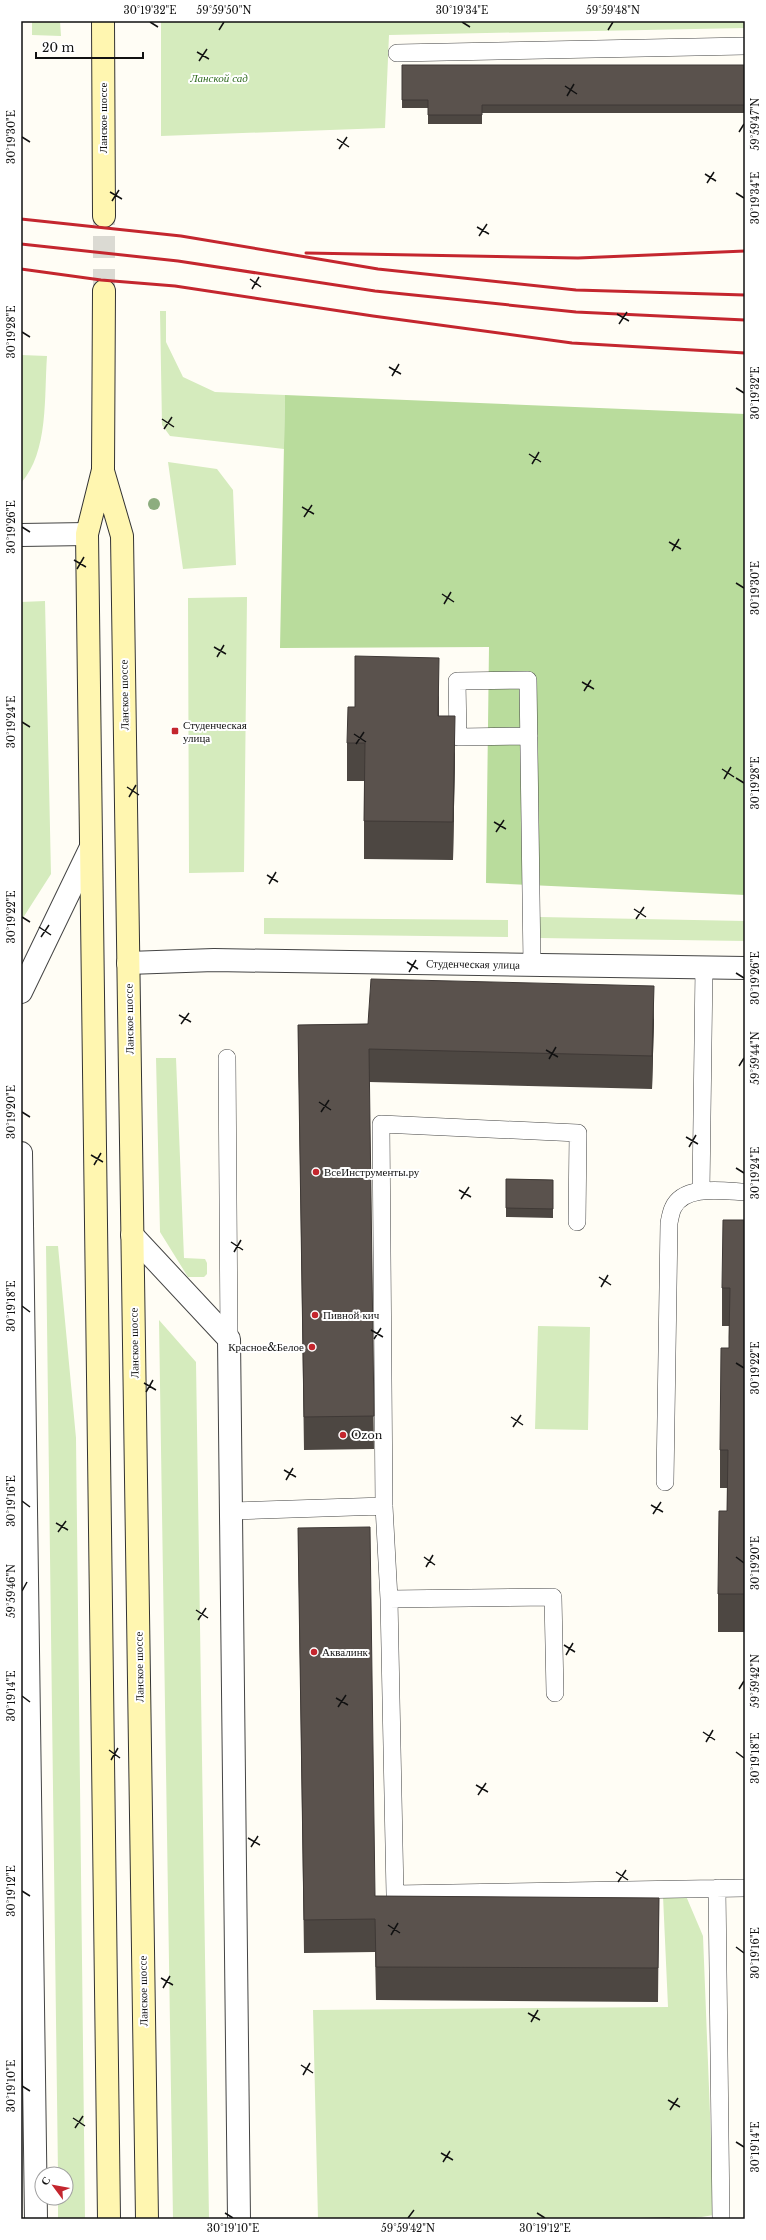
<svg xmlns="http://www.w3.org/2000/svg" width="766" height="2240" font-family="'Libre Baskerville',serif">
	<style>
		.green { fill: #d5ebbd }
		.forest { fill: #b9dc9c }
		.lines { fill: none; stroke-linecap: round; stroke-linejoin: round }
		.secondary-tunnel { stroke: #dbdad3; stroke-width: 22; stroke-dasharray: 22 11; stroke-linecap: butt }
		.service-casing { stroke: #444; stroke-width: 18 }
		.minor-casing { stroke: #444; stroke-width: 24 }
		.secondary-casing { stroke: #333; stroke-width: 24 }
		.service { stroke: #fff; stroke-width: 17 }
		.minor { stroke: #fff; stroke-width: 22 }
		.secondary { stroke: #fff6b0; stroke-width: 22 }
		.rail { stroke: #c4262e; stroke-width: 3 }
		.tree { fill: #8dad7f }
		.wall { fill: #4d4742 }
		.shaded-wall { fill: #3f3936 }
		.building { fill: #5a524d; stroke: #3f3936 }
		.ticks { fill: none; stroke: #111; stroke-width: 1.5 }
		.poi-dot { fill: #c4262e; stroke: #fff; stroke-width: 1.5 }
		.labels { text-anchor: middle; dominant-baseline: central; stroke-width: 4; stroke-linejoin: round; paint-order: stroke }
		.park-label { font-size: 11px; font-style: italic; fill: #2f6b1f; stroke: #fff }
		.street-label { font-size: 11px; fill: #111; stroke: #fff }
		.poi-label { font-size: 11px; fill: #111; stroke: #fff; text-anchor: start }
		.neatline { fill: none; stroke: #111; stroke-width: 1.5 }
		.ticks-label { font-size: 10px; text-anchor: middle; fill: #111 }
	</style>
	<rect width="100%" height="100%" fill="#fffdf5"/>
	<!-- green -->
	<path class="green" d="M32,21H60L61,36L32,35Z
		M161,21H745V28L389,35L385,128L161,136Z
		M160,311H166V342L183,377L215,392L285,395L284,449L170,436L162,425Z
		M21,355L47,356C44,396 49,452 21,483Z
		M168,462L217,469L233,490L236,565L183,569Z
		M247,597L244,872L189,873L188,598Z
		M45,601L51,874L21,921V602Z
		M540,917L745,921V941L540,938Z
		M264,918L508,920V937L264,934Z
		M156,1058H176L184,1258L205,1259L207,1263V1274L204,1277H188L160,1232Z
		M46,1246H58L76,1438L85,2219H58V2198H66V2174H58Z
		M159,1320L196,1362L209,2219H173Z
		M538,1326L590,1327L588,1430L535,1429Z
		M663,1896H686L703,1936L714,2215L689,2219H318L313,2010L668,2007Z"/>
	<!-- forest -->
	<path class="forest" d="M285,395L745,414V895L486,883L489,647L280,648Z"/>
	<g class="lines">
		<!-- secondary-tunnel -->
		<path class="secondary-tunnel" d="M104,291V216"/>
		<defs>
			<path id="service" d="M397,53L745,46
				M529,736L458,737L457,681L528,680C529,775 531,870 532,965
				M227,1058L229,1339
				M701,1191L704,968
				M577,1222L578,1133L381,1124L384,1506L389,1599L395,1894L745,1888
				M665,1482L669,1223C670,1218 671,1212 673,1208C684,1184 724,1191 745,1192
				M232,1511L384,1506
				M389,1599L553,1597L555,1693
				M717,1888L721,2219"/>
			<path id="minor" d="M21,535L87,534
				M128,963L214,960L745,968
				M21,992L91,847
				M21,1153L36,2219
				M132,1235L229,1339L239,2219"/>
			<path id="secondary" d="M103,21L104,216
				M104,291L103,470L87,534L109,2219
				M103,471L122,536L147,2219"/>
		</defs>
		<!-- service casing -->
		<use href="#service" class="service-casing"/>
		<!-- minor casing -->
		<use href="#minor" class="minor-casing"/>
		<!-- secondary casing -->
		<use href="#secondary" class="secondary-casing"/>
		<!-- service -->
		<use href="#service" class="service"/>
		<!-- minor -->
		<use href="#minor" class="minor"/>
		<!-- secondary -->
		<use href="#secondary" class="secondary"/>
		<!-- rail -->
		<path class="rail" d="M21,219L181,236L378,269L576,290L745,295
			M21,244L178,261L375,291L576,312L745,320
			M306,253L578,258L745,251
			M21,269L101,280L175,286L373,316L572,343L745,353"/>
	</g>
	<!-- trees -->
	<circle class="tree" cx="154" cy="504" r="6"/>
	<!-- wall -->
	<path class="wall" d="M402,65H745V113H482V124H428V108H402Z
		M439,696V716L455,754L453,860L364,859V781H347V743Z
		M654,1019L652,1089L369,1082L374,1449L304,1450L298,1025Z
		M506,1179L553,1180V1218L506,1217Z
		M745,1220V1632H718V1594L727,1511V1488H720V1450L729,1348V1326H722V1288Z
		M298,1528L375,1896L659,1898L658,2002L376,2000L375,1952L304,1953Z"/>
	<!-- shaded-wall -->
	<path class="shaded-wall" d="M439,658V696L438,754V716Z
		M455,716V754L453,860V822Z
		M654,986V1019L652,1089V1056Z"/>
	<!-- building -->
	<path class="building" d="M402,65H745V105H482V115H428V100H402Z
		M355,656L439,658L438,716H455L453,822L364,821L365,743H347L348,707H355Z
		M371,979L654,986L652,1056L369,1049L374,1416L304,1417L298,1025L368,1024Z
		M506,1179L553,1180V1209L506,1208Z
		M723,1220H745V1594H718L719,1511H727L728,1450H720L721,1348H729V1337L730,1288H722Z
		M370,1527L375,1896L659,1898L658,1968L376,1967L375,1919L304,1920L298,1528Z
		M670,2218V2219H610Z"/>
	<!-- ticks -->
	<path class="ticks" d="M150,22L158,27M462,22L470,27M219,30L224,22M608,30L613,22M197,52L209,59M199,61L207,49M565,86L577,94M567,96L574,84M739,132L744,124M22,137L30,142M337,139L349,147M339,149L347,137M705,174L716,181M707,183L714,172M110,192L122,199M736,193L744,198M112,201L119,190M477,227L489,234M479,236L487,224M250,279L261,287M252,289L259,277M617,314L629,321M619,324L627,312M22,332L30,337M389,367L401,374M392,376L399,364M736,388L744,393M162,419L174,427M164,429L172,417M529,454L541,462M532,464L539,452M302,507L314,514M304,517L312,505M22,527L30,532M669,542L681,549M672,551L679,539M74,560L86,567M77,569L84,557M736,583L744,588M442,594L454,602M444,604L451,592M214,647L226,654M217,657L224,645M582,682L594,689M584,691L591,680M22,722L30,727M354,734L366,742M356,744L364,732M722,769L734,777M736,778L744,783M724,779L731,767M127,787L139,795M129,797L136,785M494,822L506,829M496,832L504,820M267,875L278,882M269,884L276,872M634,909L646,917M22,917L30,922M636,919L644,907M39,927L51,935M41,937L49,925M407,962L418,969M409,972L416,960M736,973L744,978M179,1015L191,1022M181,1024L189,1013M546,1050L558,1057M549,1059L556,1047M739,1066L744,1058M319,1102L331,1110M22,1112L30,1117M321,1112L329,1100M686,1137L698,1144M689,1147L696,1135M91,1155L103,1162M94,1165L101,1153M736,1168L744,1173M459,1190L471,1197M461,1199L469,1187M231,1242L243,1250M234,1252L241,1240M599,1277L611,1285M601,1287L608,1275M22,1306L30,1312M371,1330L383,1337M374,1339L381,1328M736,1363L744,1368M144,1383L156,1390M146,1392L153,1380M511,1417L523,1425M513,1427L521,1415M284,1470L296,1477M286,1480L293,1468M22,1501L30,1507M651,1505L663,1512M653,1514L661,1502M56,1523L68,1530M58,1532L66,1521M424,1557L435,1565M736,1557L744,1563M426,1567L433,1555M22,1591L27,1582M196,1610L208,1618M198,1620L206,1608M564,1645L575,1652M566,1655L573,1643M739,1689L744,1681M22,1696L30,1702M336,1698L348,1705M338,1707L346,1695M703,1732L715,1740M706,1742L713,1730M109,1750L120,1758M736,1752L744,1758M111,1760L118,1748M476,1785L488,1792M478,1795L486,1783M248,1838L260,1845M251,1847L258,1836M616,1872L628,1880M618,1882L626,1870M22,1891L30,1896M388,1925L400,1933M391,1935L398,1923M736,1947L744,1953M161,1978L173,1985M163,1988L170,1976M528,2013L540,2020M531,2022L538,2010M301,2065L313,2073M303,2075L310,2063M22,2086L30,2091M668,2100L680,2107M670,2110L678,2098M73,2118L85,2126M75,2128L83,2116M736,2142L744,2147M441,2153L453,2160M443,2162L450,2151M225,2213L233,2218M537,2213L545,2218M408,2218L414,2210"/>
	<!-- markers -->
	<g class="poi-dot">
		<rect x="171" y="727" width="8" height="8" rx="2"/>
		<circle cx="316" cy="1172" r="4"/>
		<circle cx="315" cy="1315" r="4"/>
		<circle cx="312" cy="1347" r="4"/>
		<circle cx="343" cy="1435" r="4"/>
		<circle cx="314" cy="1652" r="4"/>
	</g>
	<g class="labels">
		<!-- park labels -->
		<g class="park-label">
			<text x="219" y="78">Ланской сад</text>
		</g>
		<!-- street labels -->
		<g class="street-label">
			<text transform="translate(103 118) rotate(-90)">Ланское шоссе</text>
			<text transform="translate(124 695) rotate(-91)">Ланское шоссе</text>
			<text transform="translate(473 964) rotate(1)">Студенческая улица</text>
			<text transform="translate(129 1019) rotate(-91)">Ланское шоссе</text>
			<text transform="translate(134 1343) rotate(-91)">Ланское шоссе</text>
			<text transform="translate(139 1667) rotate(-91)">Ланское шоссе</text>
			<text transform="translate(143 1991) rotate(-91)">Ланское шоссе</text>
		</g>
		<!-- poi labels -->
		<g class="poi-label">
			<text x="183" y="725">Студенческая<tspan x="183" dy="13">улица</tspan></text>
			<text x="324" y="1172">ВсеИнструменты.ру</text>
			<text x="323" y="1315">Пивной кич</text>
			<text x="304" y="1347" text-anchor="end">Красное&amp;Белое</text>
			<text x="351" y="1435">Ozon</text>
			<text x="322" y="1652">Аквалинк</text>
		</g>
	</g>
	<!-- border -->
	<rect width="766" height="2240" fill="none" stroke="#ffffff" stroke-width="44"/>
	<!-- north arrow -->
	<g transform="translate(54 2186) rotate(302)"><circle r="19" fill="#ffffff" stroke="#a0a0a0"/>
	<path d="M0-3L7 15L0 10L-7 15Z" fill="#c4262e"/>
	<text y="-6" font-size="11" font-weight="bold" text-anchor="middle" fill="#111111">С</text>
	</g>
	<!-- scale -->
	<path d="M36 52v6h107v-6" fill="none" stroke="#111111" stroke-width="2"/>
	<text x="42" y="52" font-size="12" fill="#111111" stroke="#ffffff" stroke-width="3" paint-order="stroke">20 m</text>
	<rect x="22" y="22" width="722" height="2196" class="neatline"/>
	<g class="ticks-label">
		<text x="150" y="14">30°19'32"E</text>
		<text x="224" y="14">59°59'50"N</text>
		<text x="462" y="14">30°19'34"E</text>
		<text x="613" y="14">59°59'48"N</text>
		<text transform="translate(755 124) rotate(-90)" y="4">59°59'47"N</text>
		<text transform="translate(11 137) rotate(-90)" y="4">30°19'30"E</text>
		<text transform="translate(755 198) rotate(-90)" y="4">30°19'34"E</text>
		<text transform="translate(11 332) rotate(-90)" y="4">30°19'28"E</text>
		<text transform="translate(755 393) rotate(-90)" y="4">30°19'32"E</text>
		<text transform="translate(11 527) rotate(-90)" y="4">30°19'26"E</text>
		<text transform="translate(755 588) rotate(-90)" y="4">30°19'30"E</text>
		<text transform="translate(11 722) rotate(-90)" y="4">30°19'24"E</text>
		<text transform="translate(755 783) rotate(-90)" y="4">30°19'28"E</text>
		<text transform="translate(11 917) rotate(-90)" y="4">30°19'22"E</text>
		<text transform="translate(755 978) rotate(-90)" y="4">30°19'26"E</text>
		<text transform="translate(755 1058) rotate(-90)" y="4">59°59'44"N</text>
		<text transform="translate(11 1112) rotate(-90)" y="4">30°19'20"E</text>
		<text transform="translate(755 1173) rotate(-90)" y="4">30°19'24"E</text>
		<text transform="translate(11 1306) rotate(-90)" y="4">30°19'18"E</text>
		<text transform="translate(755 1368) rotate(-90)" y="4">30°19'22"E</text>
		<text transform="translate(11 1501) rotate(-90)" y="4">30°19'16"E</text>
		<text transform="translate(755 1563) rotate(-90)" y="4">30°19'20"E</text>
		<text transform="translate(11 1591) rotate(-90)" y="4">59°59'46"N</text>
		<text transform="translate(755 1681) rotate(-90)" y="4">59°59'42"N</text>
		<text transform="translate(11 1696) rotate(-90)" y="4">30°19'14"E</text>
		<text transform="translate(755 1758) rotate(-90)" y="4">30°19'18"E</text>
		<text transform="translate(11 1891) rotate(-90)" y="4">30°19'12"E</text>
		<text transform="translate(755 1953) rotate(-90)" y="4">30°19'16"E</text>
		<text transform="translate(11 2086) rotate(-90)" y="4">30°19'10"E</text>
		<text transform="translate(755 2147) rotate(-90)" y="4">30°19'14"E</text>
		<text x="233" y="2232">30°19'10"E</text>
		<text x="408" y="2232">59°59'42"N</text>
		<text x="545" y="2232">30°19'12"E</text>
	</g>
</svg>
